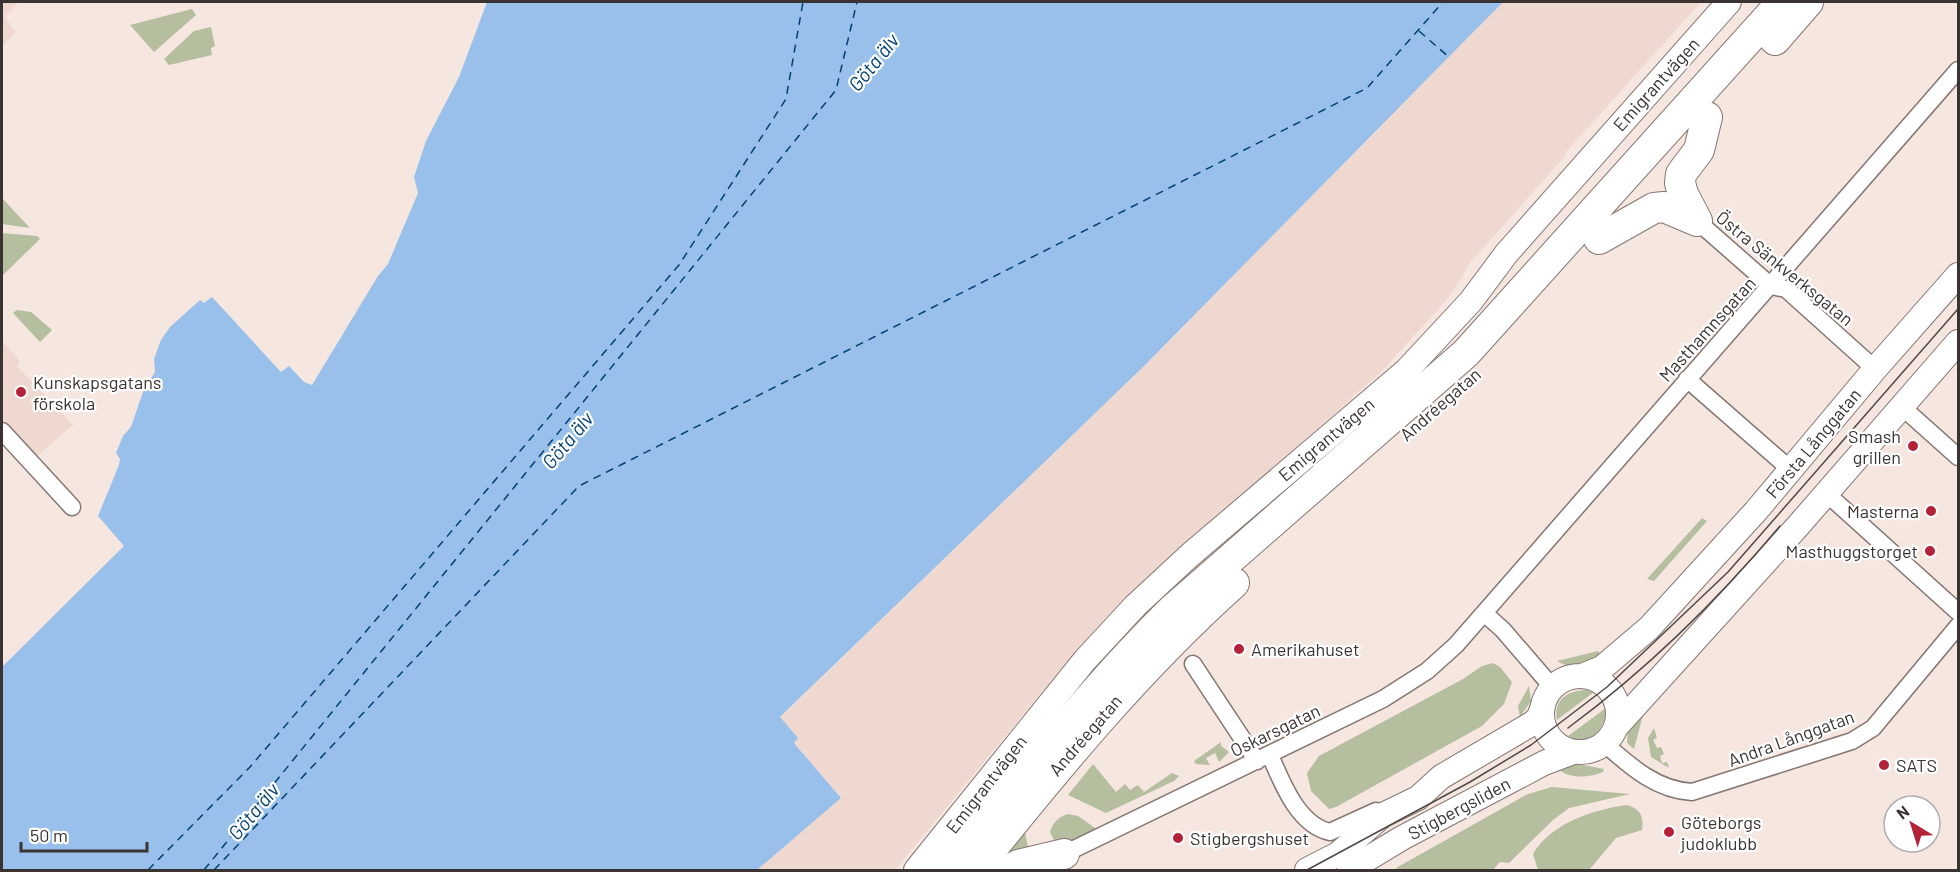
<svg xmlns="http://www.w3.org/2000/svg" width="1960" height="872" font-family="Barlow,sans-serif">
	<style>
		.built { fill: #efd8cf }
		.green { fill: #b5be9e }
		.water { fill: #98c0ea }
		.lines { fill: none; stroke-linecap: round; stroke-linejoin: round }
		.ferry { stroke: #024073; stroke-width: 1.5; stroke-dasharray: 8 6; stroke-linecap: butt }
		.street-casing { stroke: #847671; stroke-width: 19 }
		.secondary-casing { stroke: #847671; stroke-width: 26 }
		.highway-casing { stroke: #847671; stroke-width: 32 }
		.street { stroke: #fff; stroke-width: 16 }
		.secondary { stroke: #fff; stroke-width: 24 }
		.highway { stroke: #fff; stroke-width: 30 }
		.tram { stroke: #4f4845; stroke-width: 1.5 }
		.poi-dot { fill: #b4223a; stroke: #fff; stroke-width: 2 }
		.labels { text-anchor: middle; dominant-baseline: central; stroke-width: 4.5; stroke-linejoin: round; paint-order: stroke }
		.street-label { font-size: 18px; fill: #393331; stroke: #fff }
		.poi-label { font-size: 18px; fill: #393331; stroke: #fff; text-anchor: start }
		.water-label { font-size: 20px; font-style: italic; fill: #024073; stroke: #fff }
	</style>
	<rect width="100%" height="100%" fill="#f6e6e0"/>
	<!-- built -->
	<path class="built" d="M2,2H19L4,17L16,32L2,46Z
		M1503,2H1701L1565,153L1566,155L1470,263L1453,292L1434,314L1381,372L1117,606L1067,661L895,870H757L841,798L794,742L798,738L780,718L1143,367Z
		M2,341L19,360L17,366L73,425L37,456L2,417Z"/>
	<!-- green -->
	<path class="green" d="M192,9L196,15L154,52L130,25Z
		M211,27L215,46L211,48L212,55L169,65L164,59L194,31Z
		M2,198L30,228L2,224Z
		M2,233L37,236L40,239L2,276Z
		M17,310L31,312L52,330L40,342L13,313Z
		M1702,518L1707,521L1654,581L1647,579Z
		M1598,651L1604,658C1589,666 1573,671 1557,661Z
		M1493,663L1500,667L1512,682L1504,704L1482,726L1336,807L1329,809L1311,791L1307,773L1319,756L1463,679L1482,666Z
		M1529,686L1531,701L1520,717L1518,706Z
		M1587,690L1594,692L1557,720C1553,699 1569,690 1587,690Z
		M1651,702L1643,715L1634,749L1627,743L1628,727Z
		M1606,708C1606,729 1590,746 1568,736Z
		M1654,728L1657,738L1653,740L1657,748L1661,747L1664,754L1660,756L1662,763L1667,762L1669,768L1651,757L1648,738Z
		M1221,742V746L1229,752L1219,762L1215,753L1206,758L1210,765L1196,764L1194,761Z
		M1093,764L1116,792L1125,784L1130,790L1138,785L1144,792L1172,773L1179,776L1174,781L1106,813L1068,795Z
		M1578,764L1604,769L1603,772C1589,778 1566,780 1556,766Z
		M1552,787L1630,794L1569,808L1553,820L1509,863L1500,862L1493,870H1398L1396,868L1528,794Z
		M1626,805C1640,808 1644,816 1642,830L1616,838L1589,870H1538L1533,854C1551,823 1593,810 1626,805Z
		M1068,814L1078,816L1098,830L1064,845L1056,844L1050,832C1053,822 1058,817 1068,814Z
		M1025,833L1029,851L1009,853Z"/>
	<!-- water -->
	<path class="water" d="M487,2H1503L1143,367L780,717L798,738L794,743L841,798L757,870H2V667L124,546L98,516L119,465L120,459L116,453L123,436L131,427L144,389L155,372L154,359L161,340L170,327L200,300L204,303L212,297L281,372L289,366L304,382L312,385L378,276L388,264L418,193L414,177L426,141L459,77Z"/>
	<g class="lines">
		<!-- ferry -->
		<path class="ferry" d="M1419,31L1450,58
			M148,870L250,767L679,265L786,99L803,2
			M204,870L836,90L857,2
			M214,870L579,486L1367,88L1443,2"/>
		<defs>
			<path id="street" d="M1697,221L1771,286L1786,289L1875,369
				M1687,379L1790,469
				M1901,406L1958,457
				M2,431L72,507
				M1826,493L1958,612
				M1484,613L1503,630L1553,688
				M1193,664L1257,761
				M1605,744C1630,766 1656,790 1692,792L1852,741L1873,728L1958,626
				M1270,755C1282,783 1298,825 1330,832L1376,811
				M1064,854L1383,699L1427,671L1456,645L1958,70"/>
			<path id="secondary" d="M1582,676L1602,668L1649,628L1756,511L1875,369L1958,275
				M1542 714a38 38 0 1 1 76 0a38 38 0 1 1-76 0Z
				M1616,727L1797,527L1958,342
				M916,870L1085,660L1135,606L1190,555L1406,371L1471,301L1506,254L1729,2
				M1307,870L1338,854L1383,815L1418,798L1441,777L1533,723L1539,717L1543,706
				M1349,870L1402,838L1544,763L1573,752"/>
			<path id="highway" d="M1775,40L1808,2
				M1697,221L1683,194L1680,183L1681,174L1699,150L1707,117
				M1599,239L1654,208L1664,207L1697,221
				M947,870C1021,782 1090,690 1173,609L1466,353L1782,2
				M975,870C1056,769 1137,670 1234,583
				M1009,870L1018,865L1064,854"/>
		</defs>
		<!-- street casing -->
		<use href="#street" class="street-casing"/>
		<!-- secondary casing -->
		<use href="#secondary" class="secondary-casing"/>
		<!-- highway casing -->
		<use href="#highway" class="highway-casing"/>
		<!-- street -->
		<use href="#street" class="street"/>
		<!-- secondary -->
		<use href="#secondary" class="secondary"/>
		<!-- highway -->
		<use href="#highway" class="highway"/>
		<!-- tram -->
		<path class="tram" d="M1568,728C1646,670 1717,601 1780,526
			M1307,870L1470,782L1531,745L1607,687L1728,572L1958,309"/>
	</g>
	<!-- markers -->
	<g class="poi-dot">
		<circle cx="21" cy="392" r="6"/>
		<circle cx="1913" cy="446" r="6"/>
		<circle cx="1931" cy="511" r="6"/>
		<circle cx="1930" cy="551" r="6"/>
		<circle cx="1239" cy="649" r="6"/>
		<circle cx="1884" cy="765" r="6"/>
		<circle cx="1669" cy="832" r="6"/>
		<circle cx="1178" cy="838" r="6"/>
	</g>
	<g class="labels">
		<!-- street labels -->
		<g class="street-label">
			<text transform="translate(1656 84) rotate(-48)">Emigrantvägen</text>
			<text transform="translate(1785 268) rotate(39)">Östra Sänkverksgatan</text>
			<text transform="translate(1707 329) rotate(-48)">Masthamnsgatan</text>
			<text transform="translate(1440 404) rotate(-41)">Andréegatan</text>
			<text transform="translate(1326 439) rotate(-40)">Emigrantvägen</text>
			<text transform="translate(1813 443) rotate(-50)">Första Långgatan</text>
			<text transform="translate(1275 730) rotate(-26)">Oskarsgatan</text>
			<text transform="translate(1085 735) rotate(-49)">Andréegatan</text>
			<text transform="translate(1791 738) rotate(-20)">Andra Långgatan</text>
			<text transform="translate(986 784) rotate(-52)">Emigrantvägen</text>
			<text transform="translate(1459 808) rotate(-28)">Stigbergsliden</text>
		</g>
		<!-- poi labels -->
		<g class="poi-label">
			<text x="33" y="382">Kunskapsgatans<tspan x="33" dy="21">förskola</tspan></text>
			<text x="1901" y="436" text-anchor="end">Smash<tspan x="1901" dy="21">grillen</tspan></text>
			<text x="1919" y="511" text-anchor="end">Masterna</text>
			<text x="1918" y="551" text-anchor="end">Masthuggstorget</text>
			<text x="1251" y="649">Amerikahuset</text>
			<text x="1896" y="765">SATS</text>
			<text x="1681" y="822">Göteborgs<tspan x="1681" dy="21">judoklubb</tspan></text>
			<text x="1190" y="838">Stigbergshuset</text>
		</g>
		<!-- water labels -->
		<g class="water-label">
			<text transform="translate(873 62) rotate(-51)">Göta älv</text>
			<text transform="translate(567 440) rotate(-50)">Göta älv</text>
			<text transform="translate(253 811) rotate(-50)">Göta älv</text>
		</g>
	</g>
	<!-- border -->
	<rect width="1960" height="872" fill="none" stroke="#393331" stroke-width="6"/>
	<!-- north arrow -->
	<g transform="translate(1912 824) rotate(322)"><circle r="28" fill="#ffffff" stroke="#b0adad" stroke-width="1.5"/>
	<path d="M0-4.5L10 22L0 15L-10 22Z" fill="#b4223a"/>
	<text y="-9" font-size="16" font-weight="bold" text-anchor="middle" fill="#393331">N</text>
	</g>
	<!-- scale -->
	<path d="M21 842v9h126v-9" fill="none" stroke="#393331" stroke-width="3"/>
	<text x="30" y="842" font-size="18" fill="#393331" stroke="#ffffff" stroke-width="4.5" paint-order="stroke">50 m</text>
</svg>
